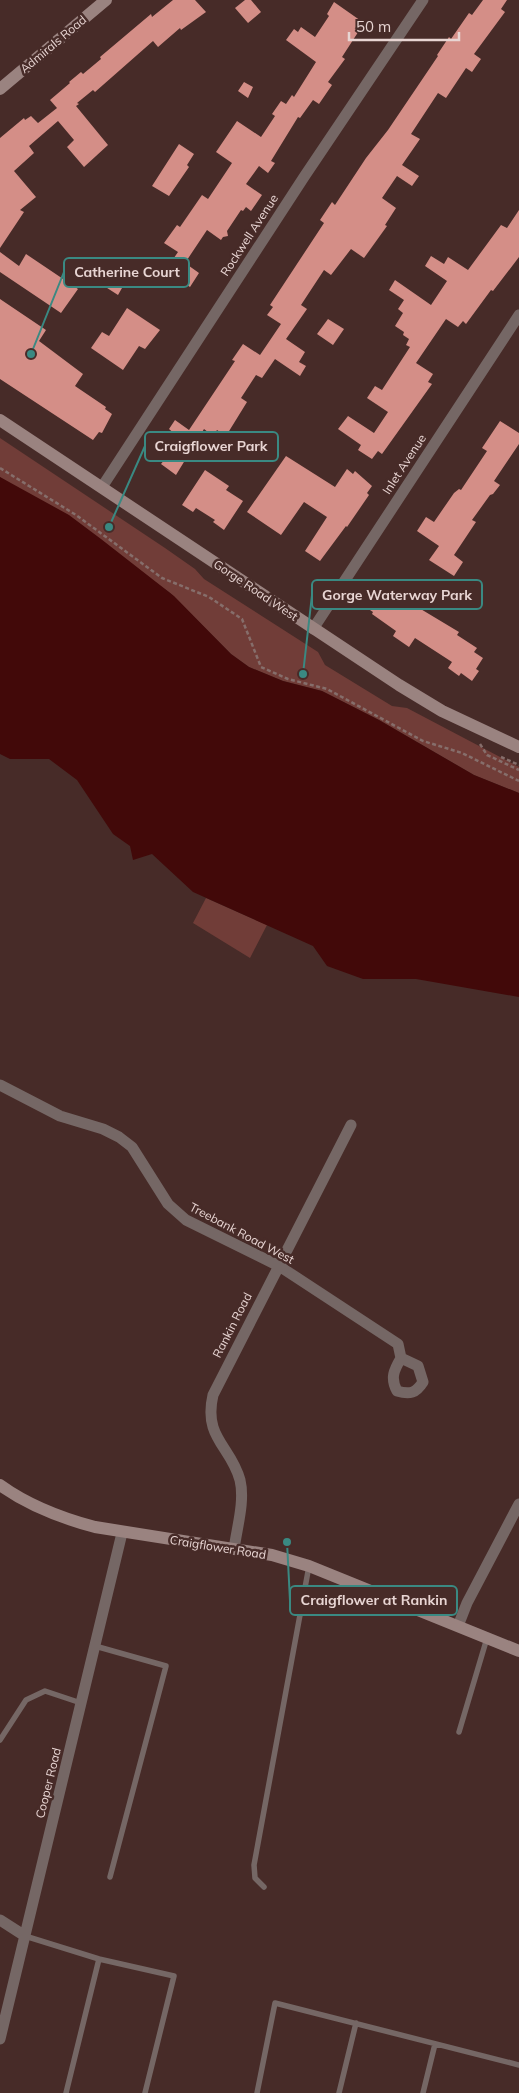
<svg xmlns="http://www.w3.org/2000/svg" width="519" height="2093" font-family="Mulish,sans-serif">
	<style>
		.green { fill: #713d38 }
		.water { fill: #420909 }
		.building { fill: #d48e87 }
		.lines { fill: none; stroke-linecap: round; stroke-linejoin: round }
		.path { stroke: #866e6b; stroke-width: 2.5; stroke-dasharray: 4 2.5; stroke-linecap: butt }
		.lane { stroke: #756765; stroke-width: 5.5 }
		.street { stroke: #756765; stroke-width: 11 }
		.secondary { stroke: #9a8380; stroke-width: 12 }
		.labels { text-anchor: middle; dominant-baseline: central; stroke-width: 5; stroke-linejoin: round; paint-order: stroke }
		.street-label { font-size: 12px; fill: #e8d5d3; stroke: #472b28 }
		.leader { fill: none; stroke: #3a8982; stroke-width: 2 }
		.callout-dot { fill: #3a8982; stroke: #472b28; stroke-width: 2 }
		.callout { fill: #472b28; stroke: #3a8982; stroke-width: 2 }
		.callout-label { font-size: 14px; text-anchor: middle; font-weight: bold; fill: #e8d5d3 }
	</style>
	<rect width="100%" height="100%" fill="#472b28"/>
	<!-- green -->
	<path class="green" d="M0,438L165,548L195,569L204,579L318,652L325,665L392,706L407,708L519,767V793L474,775L379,720L322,691L283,681L249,667L231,654L169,592L0,477Z
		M206,898L267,925L250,958L193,923Z"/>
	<!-- water -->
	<path class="water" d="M0,477L69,515L101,539L174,596L231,654L249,667L283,681L322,691L379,720L474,775L519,793V997L416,979H363L327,966L313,946L193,892L152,854L133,860L130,846L113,834L77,780L49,759H10L0,754Z"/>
	<!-- building -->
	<path class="building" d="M173,0H195L206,12L181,30L180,28L158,47L153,41L95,92L93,90L77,103L79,104L76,106L108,145L84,167L67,147L74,140L58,121L29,146L34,153L14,171L36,197L20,210L24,212L0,248V138L24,118L25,120L31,116L38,123L57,108L50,100L70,83L69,82L81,72L83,74L101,59L100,57L151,14L152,17Z
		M245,0H251L261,12L248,23L235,8Z
		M483,0H507L501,9L505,12L474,54L481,59L472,72L466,68L446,98L438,93L411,134L420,139L402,165L419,176L412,186L397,176L382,198L396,208L385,225L387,226L364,258L351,249L331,275L324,270L301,305L307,309L286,339L305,352L299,362L306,366L300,376L275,359L262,378L256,375L241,398L247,402L226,436L217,430L213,436L204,429L176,475L161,464L165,459L162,456L176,435L169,429L175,420L189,430L235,361L232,360L243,344L260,355L281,324L267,315L273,307L270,305L324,223L320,220L332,202L335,205L366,158L388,130L438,56L437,55L449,37L451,39L469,13L472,15Z
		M334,2L364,23L342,57L345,59L328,82L332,85L319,104L313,100L300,118L298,117L271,161L275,163L268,173L259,166L246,184L262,195L251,211L246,207L243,211L241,210L227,231L228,236L223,237L221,240L207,230L185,263L199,273L190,287L186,284L183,288L163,274L178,252L164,243L177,225L180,227L202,195L208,199L232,163L216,152L237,121L261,137L275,116L272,114L281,101L286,104L292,95L294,97L316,62L286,40L294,29L298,32L301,27L315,37L329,16L327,14Z
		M244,82L253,87L248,98L238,91Z
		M179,144L194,154L187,165L189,167L169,196L152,186Z
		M519,210V257L493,291L491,290L466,324L463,321L458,327L446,319L416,363L433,374L428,382L432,384L382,454L378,451L372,459L358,450L361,445L338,429L348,416L374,433L388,412L367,398L375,386L382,390L410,347L406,345L409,339L403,335L404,332L395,326L403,313L398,309L404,300L389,290L395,280L431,305L447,281L425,266L431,256L444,264L448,257L468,270L501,225L507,228Z
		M0,252L19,266L26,254L78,289L61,313L0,272Z
		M101,263L112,269L115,264L130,274L118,295L90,277Z
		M0,299L46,330L39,341L83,374L75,386L106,407L105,409L112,414L102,433L99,432L93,440L0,379Z
		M127,308L160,330L145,349L139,346L123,370L91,348L102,332L109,336Z
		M328,319L344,329L333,345L317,334Z
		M500,421L519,433V444L494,481L500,485L493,494L490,495L472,520L476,522L454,555L463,562L454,576L429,560L439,546L417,531L426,517L434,522L454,493L459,489L461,490L487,451L482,448Z
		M286,456L335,487L347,469L353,474L355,471L372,486L367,493L369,495L347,527L346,526L320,561L305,551L327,517L304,502L281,535L247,512Z
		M205,470L229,486L226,490L243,501L224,530L213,522L215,520L196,508L193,512L182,505Z
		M390,580L418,599L414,605L459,632L457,635L477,648L474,652L483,658L476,669L479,671L472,681L461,673L459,676L448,668L452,662L415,638L409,647L393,636L396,631L372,614L373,612L364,606L377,588L382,592Z"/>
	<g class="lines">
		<!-- path -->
		<path class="path" d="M0,468L76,515L162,578L209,597L242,619L261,667L288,679L327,689L423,741L462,753L519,781
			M480,744L487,755L519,770
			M501,757L519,765"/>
		<!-- lane -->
		<path class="lane" d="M95,1646L166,1666L110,1877
			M459,1732L487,1638
			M0,1740L26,1700L45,1691L81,1703
			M264,1887L255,1878L254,1865L309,1566
			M25,1936L99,1959L174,1976L145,2093
			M66,2093L99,1959
			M257,2093L275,2003L519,2065
			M339,2093L356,2023
			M423,2093L435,2044"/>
		<!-- street -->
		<path class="street" d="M102,487L304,177L423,0
			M313,629L519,315
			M0,1085L60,1116L103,1129L119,1137L132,1147L168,1204L186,1220L279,1266L398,1344L401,1358C394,1370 390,1378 397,1391C410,1395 416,1393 423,1382L418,1366L401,1358
			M234,1549C237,1527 245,1501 240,1480C231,1446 203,1438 213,1395L351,1125
			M458,1626L467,1603L519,1504
			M0,1920L25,1936
			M0,2039L122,1533"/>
		<!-- secondary -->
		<path class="secondary" d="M0,89L106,0
			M0,420L399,685L442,711L519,747
			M0,1485C29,1506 61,1518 95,1527L272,1555L309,1566L519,1651"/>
	</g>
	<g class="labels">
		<!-- street labels -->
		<g class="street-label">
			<text transform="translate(53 44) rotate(-40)">Admirals Road</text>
			<text transform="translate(249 235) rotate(-57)">Rockwell Avenue</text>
			<text transform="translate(404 464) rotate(-57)">Inlet Avenue</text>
			<text transform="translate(256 590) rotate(34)">Gorge Road West</text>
			<text transform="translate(242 1233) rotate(28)">Treebank Road West</text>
			<text transform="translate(232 1325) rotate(-63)">Rankin Road</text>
			<text transform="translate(218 1547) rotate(9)">Craigflower Road</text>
			<text transform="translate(48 1783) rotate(-76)">Cooper Road</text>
		</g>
	</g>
	<!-- callouts -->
	<path class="leader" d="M31 354L64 272M109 527L145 446M303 674L312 595M287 1542L290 1601"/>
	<g class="callout-dot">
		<circle cx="31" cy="354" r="5"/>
		<circle cx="109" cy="527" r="5"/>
		<circle cx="303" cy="674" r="5"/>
		<circle cx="287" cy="1542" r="5"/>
	</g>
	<g class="callout">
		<rect x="64" y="258" width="125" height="29" rx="5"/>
		<rect x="145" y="432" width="133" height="29" rx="5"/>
		<rect x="312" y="580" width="170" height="29" rx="5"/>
		<rect x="290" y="1586" width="167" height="29" rx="5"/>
	</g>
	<g class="callout-label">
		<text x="127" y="277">Catherine Court</text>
		<text x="211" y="451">Craigflower Park</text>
		<text x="397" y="600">Gorge Waterway Park</text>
		<text x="374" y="1605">Craigflower at Rankin</text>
	</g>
	<!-- scale -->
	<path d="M349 32v8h110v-8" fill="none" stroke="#e8d5d3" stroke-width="2.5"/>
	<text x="356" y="32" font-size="15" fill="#e8d5d3" stroke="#472b28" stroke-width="4" paint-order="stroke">50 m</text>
</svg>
